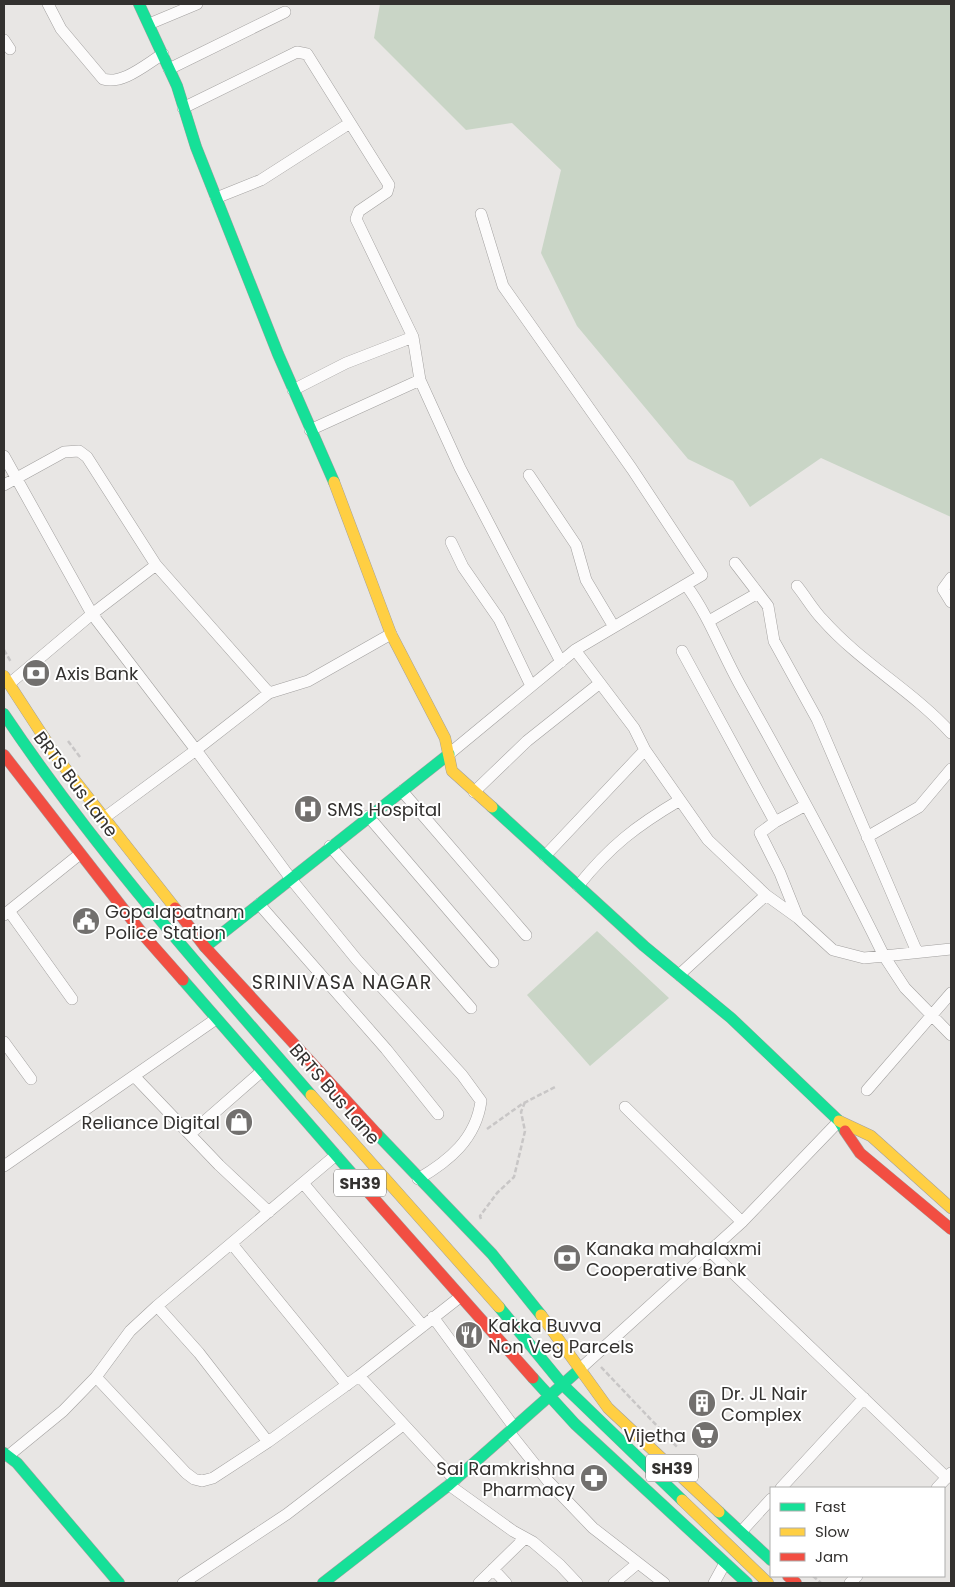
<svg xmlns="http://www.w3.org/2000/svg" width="955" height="1587" font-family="Poppins,sans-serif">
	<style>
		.green { fill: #c9d5c6 }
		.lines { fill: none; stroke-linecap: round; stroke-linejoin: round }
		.street-casing { stroke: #a2a09f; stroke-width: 12 }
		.fast-casing { stroke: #a2a09f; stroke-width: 12 }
		.slow-casing { stroke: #a2a09f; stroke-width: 12 }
		.jam-casing { stroke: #a2a09f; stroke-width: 12 }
		.path { stroke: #c8c6c6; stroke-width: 2.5; stroke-dasharray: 5 2.5; stroke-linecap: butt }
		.street { stroke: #fcfbfb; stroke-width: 11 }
		.fast { stroke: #16e098; stroke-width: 11 }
		.slow { stroke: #ffcf43; stroke-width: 11 }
		.jam { stroke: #f24e42; stroke-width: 11 }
		.labels { text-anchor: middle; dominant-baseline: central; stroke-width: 4; stroke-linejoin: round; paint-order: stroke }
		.shield { fill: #fff; stroke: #706f6d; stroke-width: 1 }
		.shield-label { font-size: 16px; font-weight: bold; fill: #33312f }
		.poi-label { font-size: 18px; fill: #33312f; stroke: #fff; text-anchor: start }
		.street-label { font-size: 18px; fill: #33312f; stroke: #fff }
		.neighbourhood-label { font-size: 19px; letter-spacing: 1px; fill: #33312f; stroke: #fff }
	</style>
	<rect width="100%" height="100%" fill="#e8e6e4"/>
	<!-- green -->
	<path class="green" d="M380,4H951V517L821,458L750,507L733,481L688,459L577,326L541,253L561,170L512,123L466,130L374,38Z
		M597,931L669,998L590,1066L527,995Z"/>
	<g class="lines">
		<defs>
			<path id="street" d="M48,4L61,29L103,79C123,85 146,64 163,54
				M149,24L197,4
				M4,40L10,49
				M169,69L285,12
				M183,108L297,52L307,54L389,185L387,192L359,211L356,219L413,337L420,380L460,468L561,662
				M216,198L261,180L350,123
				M293,390L346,363L413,337
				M310,430L420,380
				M4,456L92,614L196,750L104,818
				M529,475L576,545L586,580L614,627
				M4,485L64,452L79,451L87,457L156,565L269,693L308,681L391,634
				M451,542L463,567L499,619L531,686
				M735,563L768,606L774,641L817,719L917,952
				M951,578L943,589L951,602
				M686,585C709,616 721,651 740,685C790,774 839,864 884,956L951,949
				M797,586C806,597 813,610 823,620C861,663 913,691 951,733
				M709,621L758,593
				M575,650L634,728L645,750L708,840L766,895L798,918L833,950L864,958L884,956L905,988L951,1035
				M682,651L775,822L760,833L780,873L798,918
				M9,684L92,614L156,565
				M269,693L196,750L291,879L357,960L462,1075L481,1101C476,1139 449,1161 418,1179
				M449,754L575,650L702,575L632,469L503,286L481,214
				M402,791L526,935
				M474,792L527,741L600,683
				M368,816L493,962
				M775,822L806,805
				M867,837L919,807L951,769
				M330,846L471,1008
				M545,856L645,750
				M578,886C610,846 636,826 680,800
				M259,904L386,1049L438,1114
				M9,911L72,999
				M4,915L80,854
				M679,975L766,895
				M4,1042L31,1079
				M135,1077L219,1165L269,1212
				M867,1090L951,993
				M625,1107L742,1222
				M190,1134L262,1071
				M4,1166L216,1019
				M303,1183L423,1326
				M232,1244L347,1385
				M710,1251L947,1478
				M157,1306L199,1353L268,1442
				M433,1317L514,1427
				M580,1369L742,1222L839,1121
				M359,1376L455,1480
				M96,1377L186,1473L194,1479L202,1481L213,1478L268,1442L359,1376L460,1297
				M509,1432L548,1481L593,1528L664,1583
				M8,1456L63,1411L96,1377L130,1331L157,1306L336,1155
				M449,1485L513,1531L533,1542L560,1565L577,1583
				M781,1488L864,1398
				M937,1488L951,1473
				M741,1532L771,1499
				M493,1569L506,1583
				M183,1583L287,1514L403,1425
				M479,1583L525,1538
				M614,1583L638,1563
				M714,1583L725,1563
				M850,1583L857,1576"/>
			<path id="fast" d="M139,4L177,86L196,147L278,354L334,482
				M4,714C95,850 204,972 311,1095
				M492,807L644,946L731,1018L839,1121L845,1131
				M205,947L449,754
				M183,980L354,1176
				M377,1134L492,1254L541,1315
				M499,1307L563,1385L682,1500
				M533,1378L575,1424L747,1583
				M4,1453L17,1463L119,1583
				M719,1512L771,1560
				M323,1583L449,1485L580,1369"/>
			<path id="slow" d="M334,482L391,634L445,738L452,771L492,807
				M4,676L58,759L175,908
				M311,1095L499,1307
				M839,1121L871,1136L951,1208
				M541,1315L608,1408L719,1512
				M682,1500L768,1583"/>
			<path id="jam" d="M4,755L146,938L183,980
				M175,908L205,947L377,1134
				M845,1131L860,1153L951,1229
				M354,1176L533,1378
				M788,1576L796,1583"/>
		</defs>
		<!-- street casing -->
		<use href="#street" class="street-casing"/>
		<!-- fast casing -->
		<use href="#fast" class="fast-casing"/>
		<!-- slow casing -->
		<use href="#slow" class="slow-casing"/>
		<!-- jam casing -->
		<use href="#jam" class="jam-casing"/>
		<!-- path -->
		<path class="path" d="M4,650L11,662
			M68,741L80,757
			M487,1129L522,1104L555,1087
			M481,1219L480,1216L497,1193L514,1177L525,1131L521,1112L525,1102
			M601,1367L678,1448
			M813,1576L821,1583"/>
		<!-- street -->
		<use href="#street" class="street"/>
		<!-- fast -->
		<use href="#fast" class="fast"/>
		<!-- slow -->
		<use href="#slow" class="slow"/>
		<!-- jam -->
		<use href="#jam" class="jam"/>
	</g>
	<!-- icons -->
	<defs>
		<symbol id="bank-disc" viewBox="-11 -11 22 22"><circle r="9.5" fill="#72706e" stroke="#fff"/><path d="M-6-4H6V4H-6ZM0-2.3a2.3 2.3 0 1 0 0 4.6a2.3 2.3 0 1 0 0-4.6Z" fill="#fff"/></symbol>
		<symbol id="hospital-disc" viewBox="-11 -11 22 22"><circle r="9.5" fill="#72706e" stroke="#fff"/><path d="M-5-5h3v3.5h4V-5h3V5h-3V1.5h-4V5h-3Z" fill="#fff"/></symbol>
		<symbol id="civic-disc" viewBox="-11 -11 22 22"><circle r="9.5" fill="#72706e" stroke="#fff"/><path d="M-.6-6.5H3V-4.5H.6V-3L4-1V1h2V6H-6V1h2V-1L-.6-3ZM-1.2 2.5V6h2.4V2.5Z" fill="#fff"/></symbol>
		<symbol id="shop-disc" viewBox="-11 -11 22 22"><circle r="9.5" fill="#72706e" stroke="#fff"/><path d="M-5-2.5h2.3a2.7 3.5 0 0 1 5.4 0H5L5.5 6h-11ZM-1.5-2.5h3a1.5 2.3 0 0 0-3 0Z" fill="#fff"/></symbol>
		<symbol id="restaurant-disc" viewBox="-11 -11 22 22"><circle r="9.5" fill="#72706e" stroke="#fff"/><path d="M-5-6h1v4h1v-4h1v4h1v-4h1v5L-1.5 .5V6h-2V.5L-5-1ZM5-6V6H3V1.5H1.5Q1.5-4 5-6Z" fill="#fff"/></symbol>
		<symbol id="building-disc" viewBox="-11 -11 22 22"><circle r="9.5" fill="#72706e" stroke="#fff"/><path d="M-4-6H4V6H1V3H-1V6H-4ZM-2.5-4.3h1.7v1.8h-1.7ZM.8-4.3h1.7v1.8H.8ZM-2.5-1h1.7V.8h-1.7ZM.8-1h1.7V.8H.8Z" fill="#fff"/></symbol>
		<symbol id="supermarket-disc" viewBox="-11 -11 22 22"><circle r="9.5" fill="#72706e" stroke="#fff"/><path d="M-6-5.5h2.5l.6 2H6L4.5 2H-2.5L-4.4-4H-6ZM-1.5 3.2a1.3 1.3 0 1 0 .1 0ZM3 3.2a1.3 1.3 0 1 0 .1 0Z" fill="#fff"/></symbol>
		<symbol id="pharmacy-disc" viewBox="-11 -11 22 22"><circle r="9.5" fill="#72706e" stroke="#fff"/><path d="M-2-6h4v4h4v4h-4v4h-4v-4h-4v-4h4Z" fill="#fff"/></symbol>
	</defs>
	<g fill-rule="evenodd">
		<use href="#bank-disc" x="20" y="657" width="32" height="32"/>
		<use href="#hospital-disc" x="292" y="793" width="32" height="32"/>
		<use href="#civic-disc" x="70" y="905" width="32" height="32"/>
		<use href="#shop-disc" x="223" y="1106" width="32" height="32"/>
		<use href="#bank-disc" x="551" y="1242" width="32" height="32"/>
		<use href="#restaurant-disc" x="453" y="1319" width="32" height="32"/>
		<use href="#building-disc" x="686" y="1387" width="32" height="32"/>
		<use href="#supermarket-disc" x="689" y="1419" width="32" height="32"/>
		<use href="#pharmacy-disc" x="578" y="1462" width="32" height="32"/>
	</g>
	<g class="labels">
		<!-- shield labels -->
		<g class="shield">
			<rect x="334" y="1169.5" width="52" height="27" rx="4"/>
			<rect x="646" y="1454.5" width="52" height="27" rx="4"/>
		</g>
		<g class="shield-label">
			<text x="360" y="1183">SH39</text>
			<text x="672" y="1468">SH39</text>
		</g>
		<!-- poi labels -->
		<g class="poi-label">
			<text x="55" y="673">Axis Bank</text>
			<text x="327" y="809">SMS Hospital</text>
			<text x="105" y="911">Gopalapatnam<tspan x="105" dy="21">Police Station</tspan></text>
			<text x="220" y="1122" text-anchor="end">Reliance Digital</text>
			<text x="586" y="1248">Kanaka mahalaxmi<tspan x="586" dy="21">Cooperative Bank</tspan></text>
			<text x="488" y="1325">Kakka Buvva<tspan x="488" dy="21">Non Veg Parcels</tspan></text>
			<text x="721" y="1393">Dr. JL Nair<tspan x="721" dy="21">Complex</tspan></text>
			<text x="686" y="1435" text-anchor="end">Vijetha</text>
			<text x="575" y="1468" text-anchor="end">Sai Ramkrishna<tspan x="575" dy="21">Pharmacy</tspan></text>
		</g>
		<!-- street labels -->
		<g class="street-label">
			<text transform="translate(76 784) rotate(53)">BRTS Bus Lane</text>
			<text transform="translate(335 1094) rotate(49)">BRTS Bus Lane</text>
		</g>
		<!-- neighbourhood labels -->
		<g class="neighbourhood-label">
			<text x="342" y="982">SRINIVASA NAGAR</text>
		</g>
	</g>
	<!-- border -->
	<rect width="955" height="1587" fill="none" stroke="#33312f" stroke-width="10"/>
	<!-- legend -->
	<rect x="770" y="1487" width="175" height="90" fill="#ffffff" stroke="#adadac"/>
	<rect x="780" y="1503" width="25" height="8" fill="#16e098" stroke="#adadac"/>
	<text x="815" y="1512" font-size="15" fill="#33312f">Fast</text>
	<rect x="780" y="1528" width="25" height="8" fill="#ffcf43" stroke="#adadac"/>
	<text x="815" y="1537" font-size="15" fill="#33312f">Slow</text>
	<rect x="780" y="1553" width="25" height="8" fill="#f24e42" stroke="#adadac"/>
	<text x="815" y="1562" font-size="15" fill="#33312f">Jam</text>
</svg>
